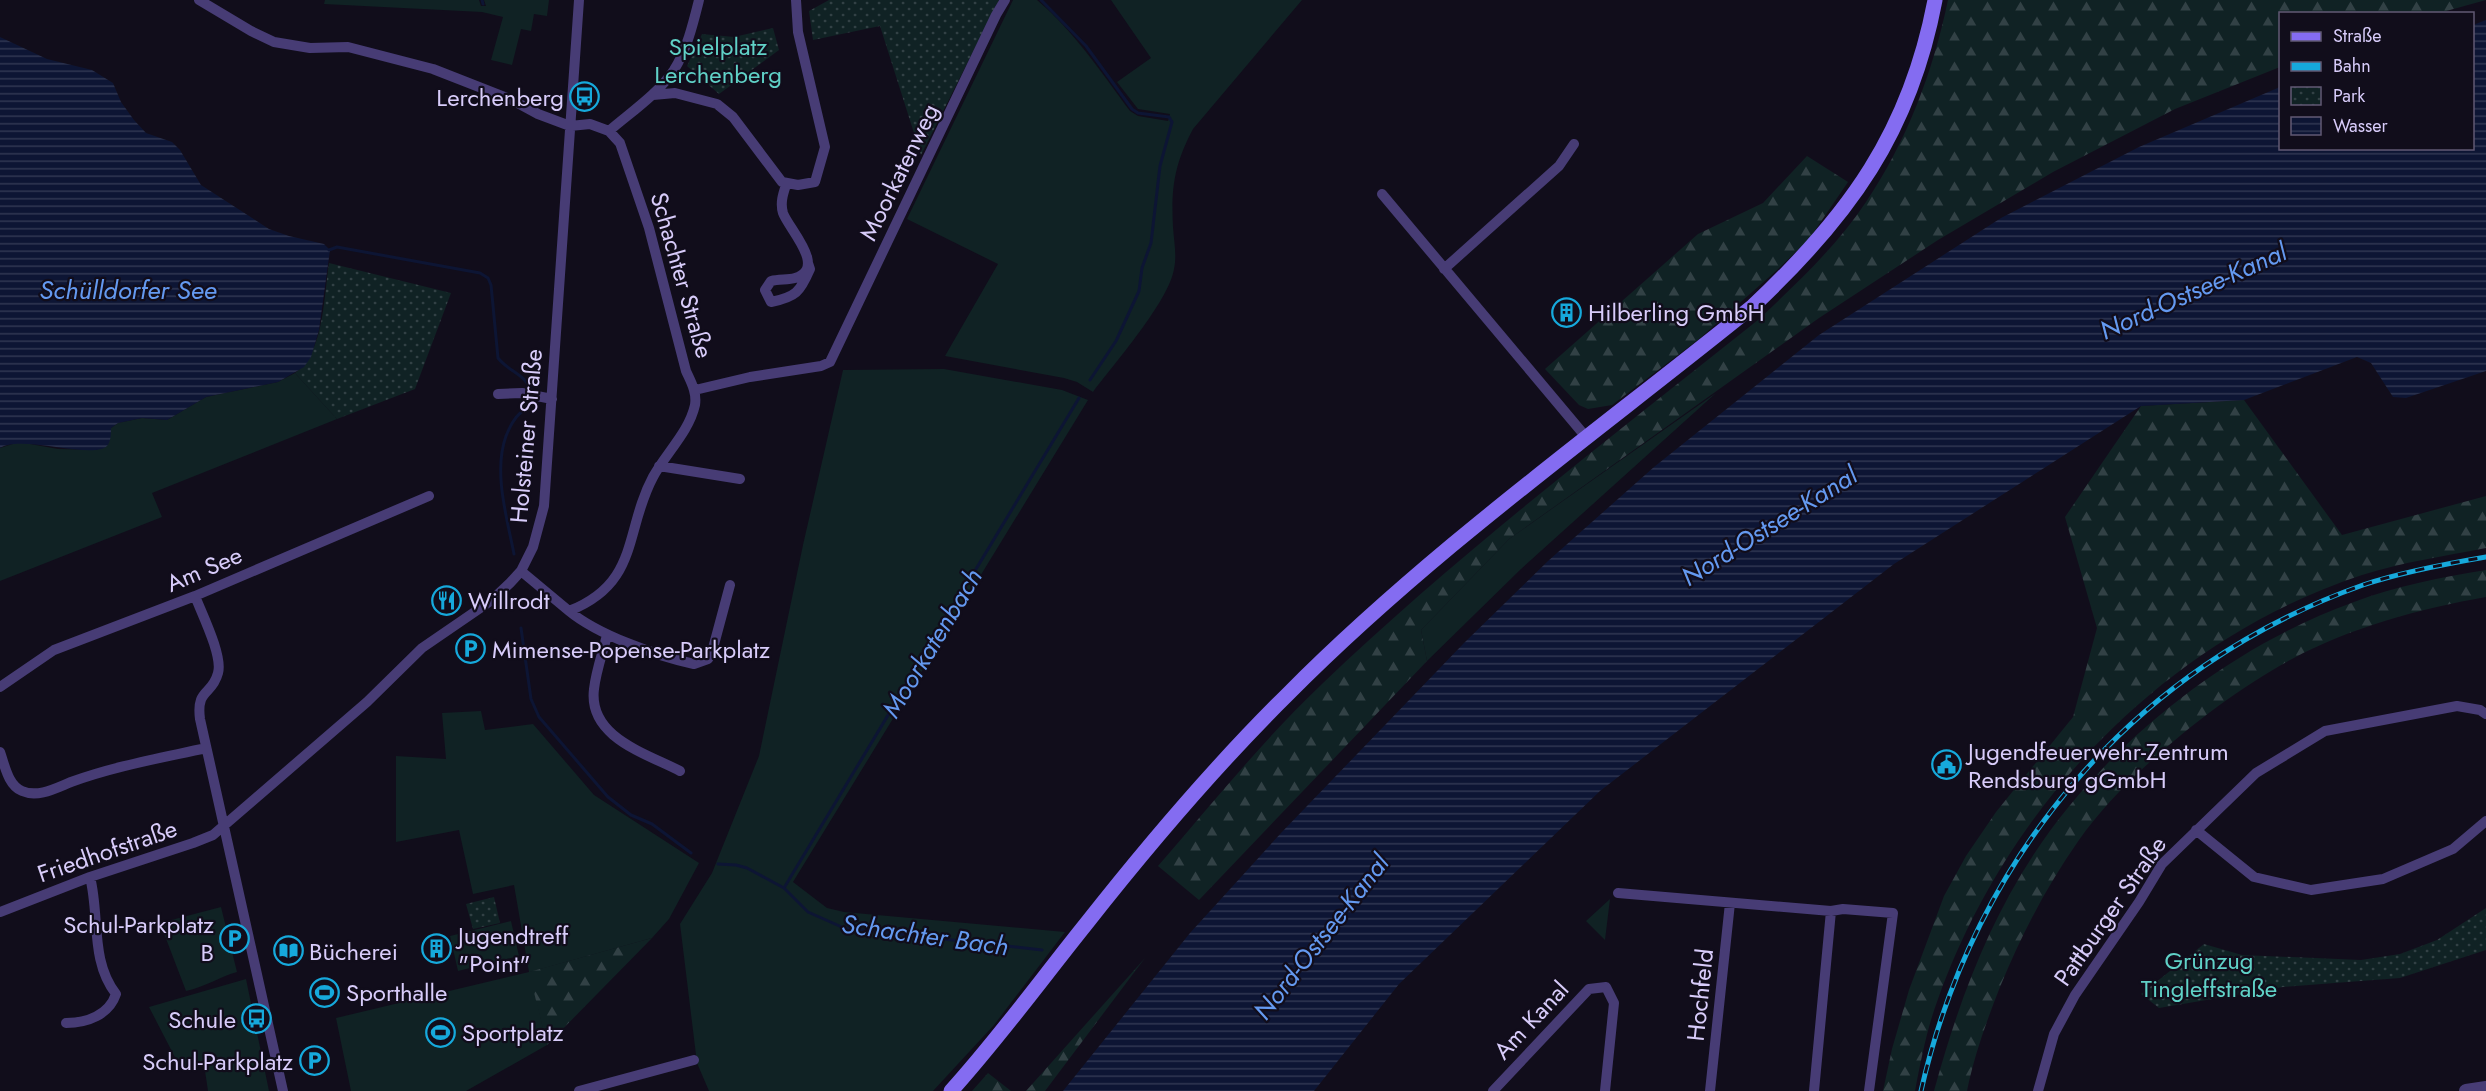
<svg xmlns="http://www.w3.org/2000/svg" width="2486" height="1091" font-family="Jost,sans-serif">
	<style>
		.grass { fill: #102224 }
		.forest { fill: url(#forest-firs) }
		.park { fill: url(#park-dots) }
		.water { fill: url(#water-rules) }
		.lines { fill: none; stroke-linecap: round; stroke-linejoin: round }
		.stream { stroke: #0d1534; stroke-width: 3 }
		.minor { stroke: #473c75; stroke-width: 10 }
		.tertiary { stroke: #473c75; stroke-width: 14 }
		.secondary { stroke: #846cf1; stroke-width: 15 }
		.rail-casing { stroke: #16a9dc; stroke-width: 5 }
		.rail { stroke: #110d1b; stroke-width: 3; stroke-dasharray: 9; stroke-linecap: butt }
		.labels { text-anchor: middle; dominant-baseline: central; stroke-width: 4.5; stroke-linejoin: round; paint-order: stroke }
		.park-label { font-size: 24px; fill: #60d1c7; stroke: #110d1b }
		.poi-label { font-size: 24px; fill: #d8ccfa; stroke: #110d1b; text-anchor: start }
		.street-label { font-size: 24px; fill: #d8ccfa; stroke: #110d1b }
		.water-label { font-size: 26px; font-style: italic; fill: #6499f0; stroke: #110d1b }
	</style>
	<defs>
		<pattern id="forest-firs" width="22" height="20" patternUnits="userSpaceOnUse" patternTransform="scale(1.5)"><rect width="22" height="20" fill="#102224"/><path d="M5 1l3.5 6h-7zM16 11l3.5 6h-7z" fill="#324145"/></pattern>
		<pattern id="park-dots" width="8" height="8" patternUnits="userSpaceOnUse" patternTransform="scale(1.5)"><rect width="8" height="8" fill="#102224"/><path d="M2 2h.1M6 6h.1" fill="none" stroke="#324145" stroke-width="1.8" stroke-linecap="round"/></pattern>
		<pattern id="water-rules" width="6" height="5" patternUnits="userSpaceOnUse" patternTransform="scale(1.5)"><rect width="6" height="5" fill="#0d1534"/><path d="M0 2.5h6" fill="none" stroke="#303652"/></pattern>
	</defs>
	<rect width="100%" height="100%" fill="#110d1b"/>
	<!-- grass -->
	<path class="grass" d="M325,0H479L481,6H486L484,0H549L547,16L534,14L531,31L521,29L512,65L491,60L503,17L482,12L324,4Z
		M1013,0H1037C1074,31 1101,72 1130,111L1138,116L1168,121L1170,114L1138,109L1117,82L1151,58L1111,0H1302L1193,129C1174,165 1171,188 1173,227C1174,242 1177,255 1174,269C1169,301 1114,364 1093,392L1077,382L1064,378L945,356L998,264L907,219Z
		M944,369L1062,390L1088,400L793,882L827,908L844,912L1065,932L994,1025L933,1091H709L697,1063L680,924L712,873L759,756L803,545L843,370Z
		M295,373L337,419L152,493L162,517L0,581V448L19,442L58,449L97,450L111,428L118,423L142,418L167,420L206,397L278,382Z
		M1716,393L1521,569L1427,661L1421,630L1509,539Z
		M481,711L485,730L533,724L594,795L699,863L669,919L652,938L530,972L547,1045L466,1091H351L336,1018L529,972L514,885L473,894L459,830L396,842V756L446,759L442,713Z
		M1610,899L1605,940L1586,921Z
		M221,907L237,972C219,977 205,987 186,991L160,923Z
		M511,921L519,956L458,971L450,936Z
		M246,979L269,1091H208L204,1064L180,1067L149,1007Z"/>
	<!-- forest -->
	<path class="forest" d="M1948,0H2486L2439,13L2280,14V67L2175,109L2053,172L1938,240L1819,318L1509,539L1421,630L1427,661L1199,900L1158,866C1211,805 1263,740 1322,684C1459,553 1610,438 1758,320C1796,284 1836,247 1866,202C1907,141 1933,72 1948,0Z
		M1807,156L1848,182L1809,239L1777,270L1699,339L1612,405L1588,409L1579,405L1545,369L1698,234L1763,203Z
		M2244,400L2342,535L2486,496V548C2445,556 2403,562 2362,575C2165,640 2007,805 1938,999C1927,1028 1921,1060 1915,1091H1883L1892,1049L1909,990L1944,896L1966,856L1996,812L2073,717L2097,628L2065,517L2141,406Z
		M2486,570V597C2422,608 2349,628 2292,659C2222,696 2124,775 2079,840C2047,885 2021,936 2000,987C1987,1020 1974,1056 1967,1091H1934C1957,1007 1986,927 2034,854C2107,743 2229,647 2354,602C2396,586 2442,577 2486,570Z
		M652,938L547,1045L529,972Z
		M1145,958L1045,1091H1026Z
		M988,1073L1011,1091H972Z"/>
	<!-- park -->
	<path class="park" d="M829,0H999L921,155L880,26L813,40L809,11Z
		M773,28L779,50L719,94L687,66L702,34L734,37Z
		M329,263L451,293L415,389L337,419L295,373C324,354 324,295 329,263Z
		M494,897L500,923L473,929L466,904Z
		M2486,908V950L2400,978L2283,987L2159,1008L2141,994L2204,944L2242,955L2361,960L2400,954L2437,940Z"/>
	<!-- water -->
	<path class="water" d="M2486,20V371L2406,398L2393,397L2371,363L2357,357L2244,400L2141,406L1894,564L1600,791L1399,984L1314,1091H1063L1190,933L1281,833L1464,643L1548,561L1654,467L1819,335L2001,218L2139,147L2280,87V148H2472L2473,25Z
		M0,37L47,59L92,70L113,83L121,102L134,120L146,133L172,142L180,150L201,185L269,229L289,236L324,244L330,250L319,330L311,357L304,367L278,382L206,397L167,420L142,418L118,423L111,428C111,433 111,442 107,446C93,460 21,434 0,448Z"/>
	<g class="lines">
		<!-- stream -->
		<path class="stream" d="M482,0L483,4
			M1041,0L1086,46L1132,109L1138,113L1169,117L1172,122L1160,166L1151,243L1142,268L1139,291L1116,341L1090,380
			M329,250L337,247L480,273L488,278L491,285L498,358C508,371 526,375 532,391
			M514,554C507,518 493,472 506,436C508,431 511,424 515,419C520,411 530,408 532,398
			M521,628L531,699L539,717L608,797L631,815L652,824L691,853
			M718,864L736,865L747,868L784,888L808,912L844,928L1042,950
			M784,888L1079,398"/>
		<!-- minor -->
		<path class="minor" d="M199,0L251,31L274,42L310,48L348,47L433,69L510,99L538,114L570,126L590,124L609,131L620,143L649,228L686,371C691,382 697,392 695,405C689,432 666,453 653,477C624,531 640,583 569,611L521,571
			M653,95L675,93L717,104L733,117L782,182L798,185L815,182L825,147L798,32L796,0
			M609,131C631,112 658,94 674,70C687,49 693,24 699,0
			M786,185C783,194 780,203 783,213C788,228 828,268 795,278C788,280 779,279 771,281L765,290L771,302C796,297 800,292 810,269L808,263
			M1382,194L1586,437
			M1444,269L1559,166L1574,144
			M695,390L750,377L821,366L830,362L996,15L1005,0
			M498,394L522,393L552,399
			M659,466L740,479
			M195,596C202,614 223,656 218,673C212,696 196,688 200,719L283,1091
			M569,611C598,635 657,656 694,664L708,659L712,652L730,585
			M607,635C603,652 596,671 594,689C588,737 645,753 680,771
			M0,687L54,650L195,596L429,496
			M0,752C5,766 8,785 22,791C38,798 56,788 71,782C115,766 161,758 206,748
			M2196,830L2254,877L2311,890L2383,879L2453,849L2486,821
			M1618,893L1831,911L1843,909L1893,913L1869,1091
			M0,912L90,877L193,843L213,835L367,702L422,648L492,600L510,583L521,571L533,547L544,506L579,0
			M66,1023C87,1023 109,1015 116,994C90,961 100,916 90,877
			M579,1091L694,1060
			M1493,1091L1589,989L1606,987L1614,1003L1605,1091
			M1710,1091L1730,903
			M1814,1091L1831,911
			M2038,1091L2054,1034L2075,995L2139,902L2162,864L2256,773L2325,731L2457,706L2480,710L2486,714"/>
		<!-- tertiary -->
		<path class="tertiary" d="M2466,1091L2486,1088"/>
		<!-- secondary -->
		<path class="secondary" d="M951,1091C999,1038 1041,980 1086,924C1149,844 1216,765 1288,694C1431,550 1596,433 1753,306C1849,216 1910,132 1935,0"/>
		<defs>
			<path id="rail" d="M1921,1091C1974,857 2134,666 2363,585C2402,572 2445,564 2486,557"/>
		</defs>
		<!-- rail casing -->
		<use href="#rail" class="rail-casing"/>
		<!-- rail -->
		<use href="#rail" class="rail"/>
	</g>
	<!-- icons -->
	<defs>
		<symbol id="bus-ring" viewBox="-11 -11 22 22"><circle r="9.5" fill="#110d1b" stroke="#16a9dc" stroke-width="1.5"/><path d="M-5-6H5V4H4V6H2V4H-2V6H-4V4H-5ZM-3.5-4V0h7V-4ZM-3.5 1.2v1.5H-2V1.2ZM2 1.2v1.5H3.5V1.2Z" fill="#16a9dc"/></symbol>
		<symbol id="building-ring" viewBox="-11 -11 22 22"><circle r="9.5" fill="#110d1b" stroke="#16a9dc" stroke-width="1.5"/><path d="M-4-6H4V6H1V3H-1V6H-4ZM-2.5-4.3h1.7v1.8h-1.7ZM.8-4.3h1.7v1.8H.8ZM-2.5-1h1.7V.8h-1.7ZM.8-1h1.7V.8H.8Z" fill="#16a9dc"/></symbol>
		<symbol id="restaurant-ring" viewBox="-11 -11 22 22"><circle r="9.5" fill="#110d1b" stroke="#16a9dc" stroke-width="1.5"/><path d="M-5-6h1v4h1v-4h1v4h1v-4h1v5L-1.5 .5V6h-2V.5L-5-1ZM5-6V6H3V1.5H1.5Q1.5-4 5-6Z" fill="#16a9dc"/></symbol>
		<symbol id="parking-ring" viewBox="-11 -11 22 22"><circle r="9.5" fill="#110d1b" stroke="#16a9dc" stroke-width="1.5"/><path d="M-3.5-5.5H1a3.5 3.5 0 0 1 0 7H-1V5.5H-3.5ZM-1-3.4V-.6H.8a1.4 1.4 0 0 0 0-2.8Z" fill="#16a9dc"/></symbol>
		<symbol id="civic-ring" viewBox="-11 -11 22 22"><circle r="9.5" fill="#110d1b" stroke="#16a9dc" stroke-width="1.5"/><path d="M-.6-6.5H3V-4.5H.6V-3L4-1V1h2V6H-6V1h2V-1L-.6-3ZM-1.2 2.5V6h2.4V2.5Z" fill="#16a9dc"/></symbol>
		<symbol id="library-ring" viewBox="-11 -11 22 22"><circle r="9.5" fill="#110d1b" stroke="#16a9dc" stroke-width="1.5"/><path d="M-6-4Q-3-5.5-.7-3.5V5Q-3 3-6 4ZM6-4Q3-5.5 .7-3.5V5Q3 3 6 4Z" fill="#16a9dc"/></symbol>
		<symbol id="stadium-ring" viewBox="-11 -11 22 22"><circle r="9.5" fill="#110d1b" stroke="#16a9dc" stroke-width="1.5"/><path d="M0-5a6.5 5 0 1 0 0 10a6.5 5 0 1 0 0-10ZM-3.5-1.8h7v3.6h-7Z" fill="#16a9dc"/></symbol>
	</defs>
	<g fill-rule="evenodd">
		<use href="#bus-ring" x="568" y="80" width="33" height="33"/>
		<use href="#building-ring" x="1550" y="296" width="33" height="33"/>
		<use href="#restaurant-ring" x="430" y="584" width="33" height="33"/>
		<use href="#parking-ring" x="454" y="632" width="33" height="33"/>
		<use href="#civic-ring" x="1930" y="748" width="33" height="33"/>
		<use href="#parking-ring" x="218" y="922" width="33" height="33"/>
		<use href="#building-ring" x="420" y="932" width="33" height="33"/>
		<use href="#library-ring" x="272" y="934" width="33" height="33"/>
		<use href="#stadium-ring" x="308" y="976" width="33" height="33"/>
		<use href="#bus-ring" x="240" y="1002" width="33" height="33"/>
		<use href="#stadium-ring" x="424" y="1016" width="33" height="33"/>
		<use href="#parking-ring" x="298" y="1044" width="33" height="33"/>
	</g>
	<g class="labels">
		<!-- park labels -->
		<g class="park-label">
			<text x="718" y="46">Spielplatz<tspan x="718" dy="28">Lerchenberg</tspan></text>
			<text x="2209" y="960">Grünzug<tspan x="2209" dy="28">Tingleffstraße</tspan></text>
		</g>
		<!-- poi labels -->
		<g class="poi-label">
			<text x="564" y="97" text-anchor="end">Lerchenberg</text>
			<text x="1588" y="312">Hilberling GmbH</text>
			<text x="468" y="600">Willrodt</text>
			<text x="492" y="649">Mimense-Popense-Parkplatz</text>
			<text x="1968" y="751">Jugendfeuerwehr-Zentrum<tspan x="1968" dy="28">Rendsburg gGmbH</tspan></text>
			<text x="214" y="924" text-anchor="end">Schul-Parkplatz<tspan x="214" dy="28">B</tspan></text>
			<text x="458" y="935">Jugendtreff<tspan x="458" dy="28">"Point"</tspan></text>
			<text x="309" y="951">Bücherei</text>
			<text x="346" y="992">Sporthalle</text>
			<text x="236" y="1019" text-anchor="end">Schule</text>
			<text x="462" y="1032">Sportplatz</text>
			<text x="293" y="1061" text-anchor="end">Schul-Parkplatz</text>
		</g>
		<!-- street labels -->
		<g class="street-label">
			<text transform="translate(899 172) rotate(-64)">Moorkatenweg</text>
			<text transform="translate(682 275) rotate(74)">Schachter Straße</text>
			<text transform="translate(526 436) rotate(-85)">Holsteiner Straße</text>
			<text transform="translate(204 569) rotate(-23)">Am See</text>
			<text transform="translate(107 851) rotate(-19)">Friedhofstraße</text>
			<text transform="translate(2110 911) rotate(-55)">Pattburger Straße</text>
			<text transform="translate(1700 995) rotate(-84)">Hochfeld</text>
			<text transform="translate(1531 1020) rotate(-47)">Am Kanal</text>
		</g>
		<!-- water labels -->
		<g class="water-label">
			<text x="128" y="290">Schülldorfer See</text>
			<text transform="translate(2193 291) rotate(-24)">Nord-Ostsee-Kanal</text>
			<text transform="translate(1769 526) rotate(-32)">Nord-Ostsee-Kanal</text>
			<text transform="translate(932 643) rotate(-59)">Moorkatenbach</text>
			<text transform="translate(925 935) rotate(8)">Schachter Bach</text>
			<text transform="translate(1321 937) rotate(-52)">Nord-Ostsee-Kanal</text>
		</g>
	</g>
	<!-- legend -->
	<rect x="2279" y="12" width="195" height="138" fill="#110d1b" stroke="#615974" stroke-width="1.5"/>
	<rect x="2291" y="32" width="30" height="9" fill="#846cf1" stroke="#615974" stroke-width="1.5"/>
	<text x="2333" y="42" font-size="18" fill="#d8ccfa">Straße</text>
	<rect x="2291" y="62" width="30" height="9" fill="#16a9dc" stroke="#615974" stroke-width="1.5"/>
	<text x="2333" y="72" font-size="18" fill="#d8ccfa">Bahn</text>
	<rect x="2291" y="87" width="30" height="18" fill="url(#park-dots)" stroke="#615974" stroke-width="1.5"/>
	<text x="2333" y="102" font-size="18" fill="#d8ccfa">Park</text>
	<rect x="2291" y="117" width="30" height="18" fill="url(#water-rules)" stroke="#615974" stroke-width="1.5"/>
	<text x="2333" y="132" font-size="18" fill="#d8ccfa">Wasser</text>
</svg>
